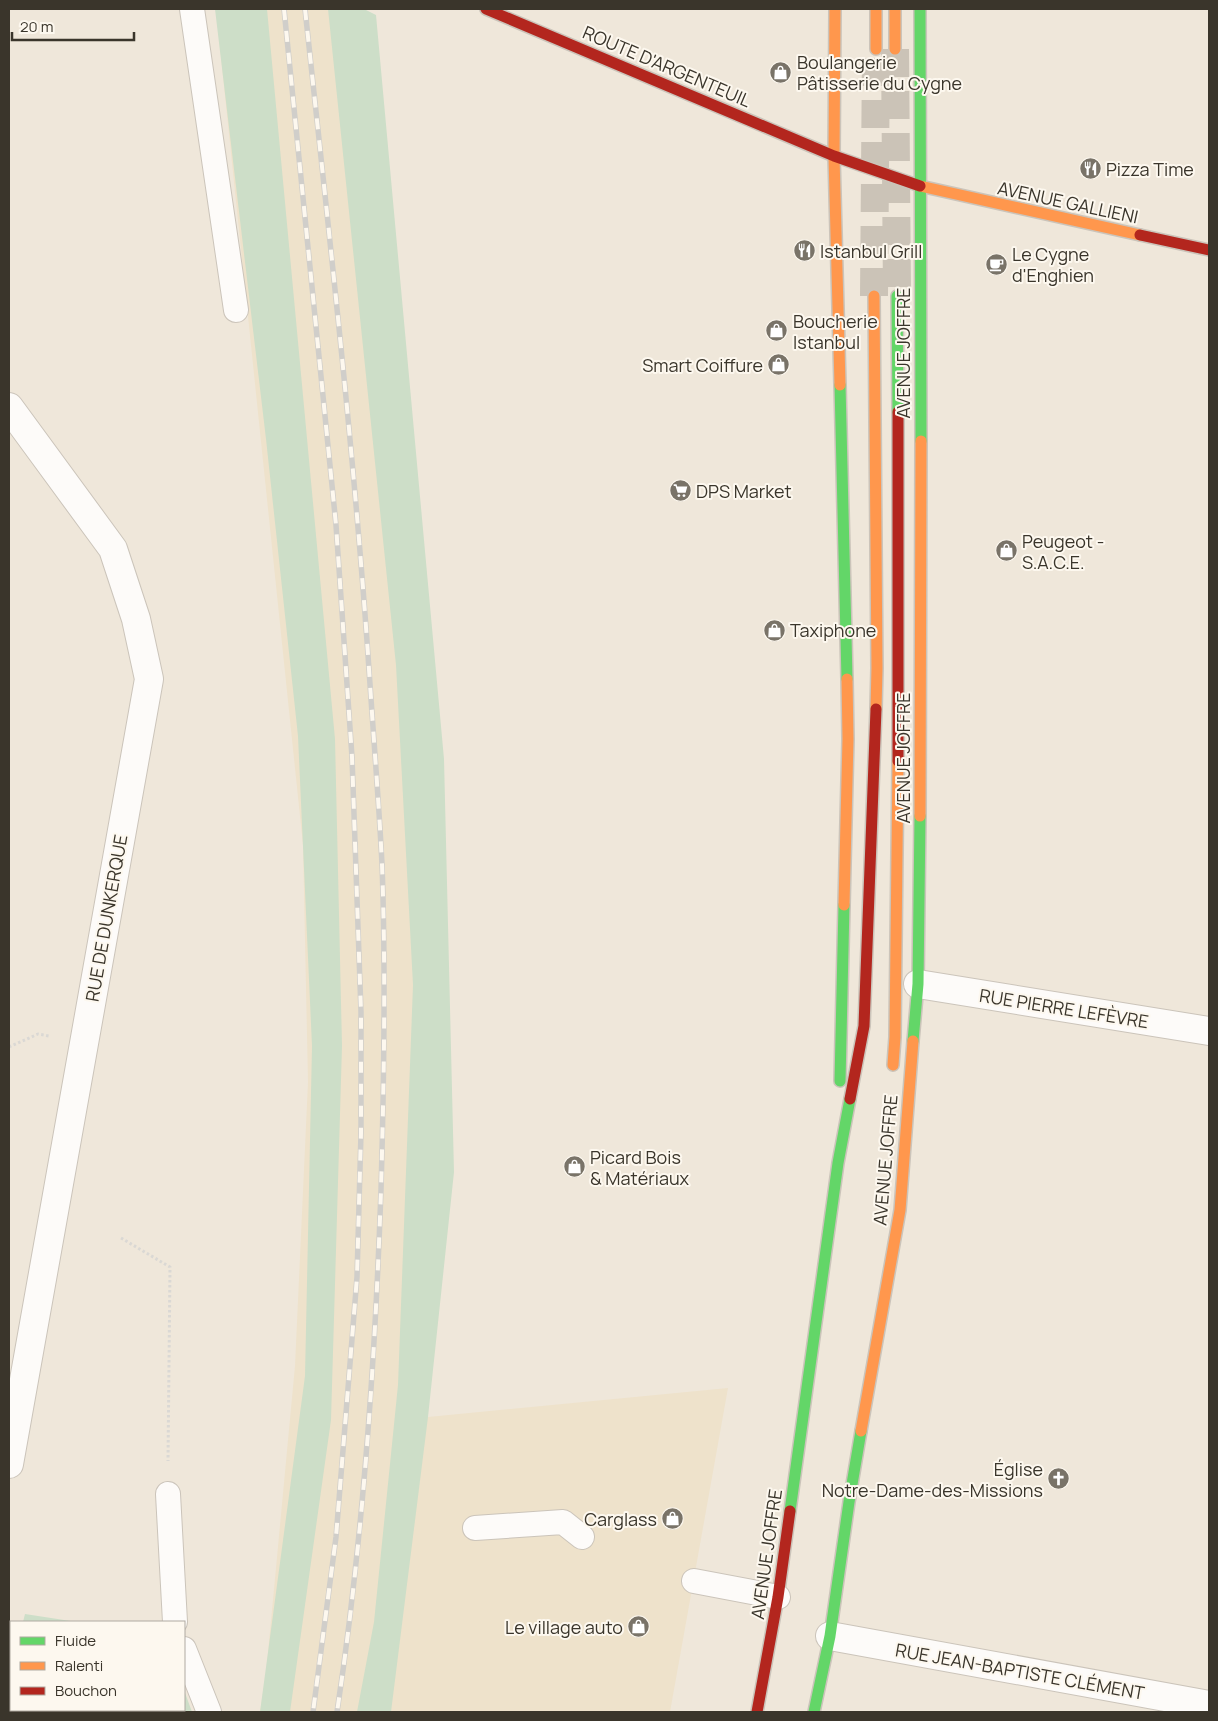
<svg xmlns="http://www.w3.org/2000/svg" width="1218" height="1721" font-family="Manrope,sans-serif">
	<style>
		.built { fill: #eee2cb }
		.green { fill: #cddec8 }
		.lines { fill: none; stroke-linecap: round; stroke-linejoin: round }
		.primary-tunnel { stroke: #cbc3b7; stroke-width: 28; stroke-dasharray: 28 14; stroke-linecap: butt }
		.lane-casing { stroke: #cbc4ba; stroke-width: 26 }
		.street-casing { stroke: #cbc4ba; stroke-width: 30 }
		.fast-casing { stroke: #cbc4ba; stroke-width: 14 }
		.slow-casing { stroke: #cbc4ba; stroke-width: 14 }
		.jam-casing { stroke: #cbc4ba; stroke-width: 14 }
		.path { stroke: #dad8d4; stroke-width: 3; stroke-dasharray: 2.5 2.5; stroke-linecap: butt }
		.lane { stroke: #fdfbf9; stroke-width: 24 }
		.street { stroke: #fdfbf9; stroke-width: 28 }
		.fast { stroke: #63d668; stroke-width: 11 }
		.slow { stroke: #ff974d; stroke-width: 11 }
		.jam { stroke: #b3261e; stroke-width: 11 }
		.rail-casing { stroke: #d0ceca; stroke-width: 5.5 }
		.rail { stroke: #fdf8ef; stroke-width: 4; stroke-dasharray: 11; stroke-linecap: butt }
		.labels { text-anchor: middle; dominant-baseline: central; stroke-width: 4; stroke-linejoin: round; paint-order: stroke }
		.poi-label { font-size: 18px; fill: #3a352b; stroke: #fdf8ef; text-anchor: start }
		.street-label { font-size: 18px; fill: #3a352b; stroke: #fdf8ef }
	</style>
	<rect width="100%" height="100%" fill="#efe7da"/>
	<!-- built -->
	<path class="built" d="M216,9H358L411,471L428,1417L728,1388L670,1712H260L266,1674L295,1366L308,1082L303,845Z"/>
	<!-- green -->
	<path class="green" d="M215,9H267L335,739L342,1046L331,1420L290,1712H260L305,1376L312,1046L298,736L266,439Z
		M328,9H364L376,15L444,759L454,1172L428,1417L391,1712H357L374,1622L398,1385L413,985L396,665Z
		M25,1614L77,1622H23Z
		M11,1675V1710H184V1690L192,1712H9V1686Z"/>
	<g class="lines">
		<!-- primary-tunnel -->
		<path class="primary-tunnel" d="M895,49L897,296
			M874,296L876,49"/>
		<defs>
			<path id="lane" d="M192,9L236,310
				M168,1494L175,1622
				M475,1528L563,1522L582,1537
				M694,1581L778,1597
				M184,1649L209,1712"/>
			<path id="street" d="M9,407L113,549L136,619L149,679L9,1464
				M918,984L1209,1031
				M830,1636L1209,1705"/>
			<path id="fast" d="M920,9L921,441
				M897,296L898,412
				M840,385L847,679
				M913,1041L918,984L920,816
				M840,1081L844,905
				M790,1511L838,1163L850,1099
				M814,1712L830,1636L849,1502L861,1431"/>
			<path id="slow" d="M835,9L834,156L840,385
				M876,9V49
				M895,9V49
				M920,186L1140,235
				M874,296L877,668L876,709
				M920,816L921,441
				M844,905L848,739L847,679
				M893,1065L895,1037L898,761
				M861,1431L900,1210L913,1041"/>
			<path id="jam" d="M486,9L834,156L920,186
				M1140,235L1209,250
				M898,412V761
				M850,1099L864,1026L876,709
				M757,1712L778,1597L790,1511"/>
		</defs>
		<!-- lane casing -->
		<use href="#lane" class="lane-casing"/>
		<!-- street casing -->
		<use href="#street" class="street-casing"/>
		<!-- fast casing -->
		<use href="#fast" class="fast-casing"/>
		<!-- slow casing -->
		<use href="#slow" class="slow-casing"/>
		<!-- jam casing -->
		<use href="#jam" class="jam-casing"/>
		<!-- path -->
		<path class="path" d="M9,1047L38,1034L49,1036
			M121,1238L170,1267L168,1461"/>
		<!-- lane -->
		<use href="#lane" class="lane"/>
		<!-- street -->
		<use href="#street" class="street"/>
		<!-- fast -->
		<use href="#fast" class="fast"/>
		<!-- slow -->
		<use href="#slow" class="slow"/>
		<!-- jam -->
		<use href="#jam" class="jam"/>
		<defs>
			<path id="rail" d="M284,9L336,525L352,757L361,1012V1133L357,1277L336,1537L313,1712
				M305,9C329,234 355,458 370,684C374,744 379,804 382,864C386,973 384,1082 381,1190C375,1365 363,1540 337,1712"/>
		</defs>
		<!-- rail casing -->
		<use href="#rail" class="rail-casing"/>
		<!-- rail -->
		<use href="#rail" class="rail"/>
	</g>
	<!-- icons -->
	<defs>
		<symbol id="shop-disc" viewBox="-11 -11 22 22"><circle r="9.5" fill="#797368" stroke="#fdf8ef"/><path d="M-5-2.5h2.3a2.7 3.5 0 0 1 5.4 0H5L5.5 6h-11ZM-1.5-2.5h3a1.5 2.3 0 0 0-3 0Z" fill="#fff"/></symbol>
		<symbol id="restaurant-disc" viewBox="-11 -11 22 22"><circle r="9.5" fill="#797368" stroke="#fdf8ef"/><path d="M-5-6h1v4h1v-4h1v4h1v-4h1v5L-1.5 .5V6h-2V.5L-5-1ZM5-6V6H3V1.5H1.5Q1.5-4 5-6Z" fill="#fff"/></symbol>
		<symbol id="cafe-disc" viewBox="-11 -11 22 22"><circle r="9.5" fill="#797368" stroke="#fdf8ef"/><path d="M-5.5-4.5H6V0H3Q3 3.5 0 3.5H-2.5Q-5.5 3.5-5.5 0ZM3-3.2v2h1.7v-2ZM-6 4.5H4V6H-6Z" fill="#fff"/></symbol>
		<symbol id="supermarket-disc" viewBox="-11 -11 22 22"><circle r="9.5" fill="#797368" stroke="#fdf8ef"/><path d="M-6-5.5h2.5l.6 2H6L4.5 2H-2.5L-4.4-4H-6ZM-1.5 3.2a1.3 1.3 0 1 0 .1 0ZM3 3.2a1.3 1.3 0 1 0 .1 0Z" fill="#fff"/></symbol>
		<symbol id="church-disc" viewBox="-11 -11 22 22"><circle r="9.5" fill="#797368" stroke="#fdf8ef"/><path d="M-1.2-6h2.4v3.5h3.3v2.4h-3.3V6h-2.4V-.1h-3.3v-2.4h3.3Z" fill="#fff"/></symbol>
	</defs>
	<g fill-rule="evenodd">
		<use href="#shop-disc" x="768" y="60" width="25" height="25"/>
		<use href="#restaurant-disc" x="1078" y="156" width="25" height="25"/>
		<use href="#restaurant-disc" x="792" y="238" width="25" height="25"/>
		<use href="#cafe-disc" x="984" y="252" width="25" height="25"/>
		<use href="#shop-disc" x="764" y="318" width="25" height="25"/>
		<use href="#shop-disc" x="766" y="352" width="25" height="25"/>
		<use href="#supermarket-disc" x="668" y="478" width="25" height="25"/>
		<use href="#shop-disc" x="994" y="538" width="25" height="25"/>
		<use href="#shop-disc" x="762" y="618" width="25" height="25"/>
		<use href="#shop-disc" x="562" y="1154" width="25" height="25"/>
		<use href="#church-disc" x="1046" y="1466" width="25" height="25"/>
		<use href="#shop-disc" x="660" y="1506" width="25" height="25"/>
		<use href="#shop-disc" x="626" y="1614" width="25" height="25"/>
	</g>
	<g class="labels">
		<!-- poi labels -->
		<g class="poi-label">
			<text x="797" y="62">Boulangerie<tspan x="797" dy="21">Pâtisserie du Cygne</tspan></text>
			<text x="1106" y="169">Pizza Time</text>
			<text x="820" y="251">Istanbul Grill</text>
			<text x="1012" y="254">Le Cygne<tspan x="1012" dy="21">d'Enghien</tspan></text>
			<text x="793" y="321">Boucherie<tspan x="793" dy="21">Istanbul</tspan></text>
			<text x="763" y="365" text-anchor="end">Smart Coiffure</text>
			<text x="696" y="491">DPS Market</text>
			<text x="1022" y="541">Peugeot -<tspan x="1022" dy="21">S.A.C.E.</tspan></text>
			<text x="790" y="630">Taxiphone</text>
			<text x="590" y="1157">Picard Bois<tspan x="590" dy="21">&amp; Matériaux</tspan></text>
			<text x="1043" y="1469" text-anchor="end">Église<tspan x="1043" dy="21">Notre-Dame-des-Missions</tspan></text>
			<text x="657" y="1519" text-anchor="end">Carglass</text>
			<text x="623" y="1627" text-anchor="end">Le village auto</text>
		</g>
		<!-- street labels -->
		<g class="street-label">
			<text transform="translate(667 66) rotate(23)">ROUTE D'ARGENTEUIL</text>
			<text transform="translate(1068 202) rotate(12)">AVENUE GALLIENI</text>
			<text transform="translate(903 353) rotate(-90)">AVENUE JOFFRE</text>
			<text transform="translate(903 758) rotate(-90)">AVENUE JOFFRE</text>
			<text transform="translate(106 918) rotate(-80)">RUE DE DUNKERQUE</text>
			<text transform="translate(1064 1008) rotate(9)">RUE PIERRE LEFÈVRE</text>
			<text transform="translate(885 1160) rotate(-85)">AVENUE JOFFRE</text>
			<text transform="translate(766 1554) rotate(-82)">AVENUE JOFFRE</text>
			<text transform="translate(1020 1671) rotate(10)">RUE JEAN-BAPTISTE CLÉMENT</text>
		</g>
	</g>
	<!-- border -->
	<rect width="1218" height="1721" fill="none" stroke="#3a352b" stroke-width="20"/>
	<!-- legend -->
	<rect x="10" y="1621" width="175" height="90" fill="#fdf8ef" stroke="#afaaa1"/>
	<rect x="20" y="1637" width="25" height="8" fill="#63d668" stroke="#afaaa1"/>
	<text x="55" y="1646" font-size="15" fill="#3a352b">Fluide</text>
	<rect x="20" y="1662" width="25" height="8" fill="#ff974d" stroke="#afaaa1"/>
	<text x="55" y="1671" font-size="15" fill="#3a352b">Ralenti</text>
	<rect x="20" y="1687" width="25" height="8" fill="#b3261e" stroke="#afaaa1"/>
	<text x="55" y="1696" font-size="15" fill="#3a352b">Bouchon</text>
	<!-- scale -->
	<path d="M12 32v8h122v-8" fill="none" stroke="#3a352b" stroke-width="2.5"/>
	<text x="20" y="32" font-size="15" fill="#3a352b" stroke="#fdf8ef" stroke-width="4" paint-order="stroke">20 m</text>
</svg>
